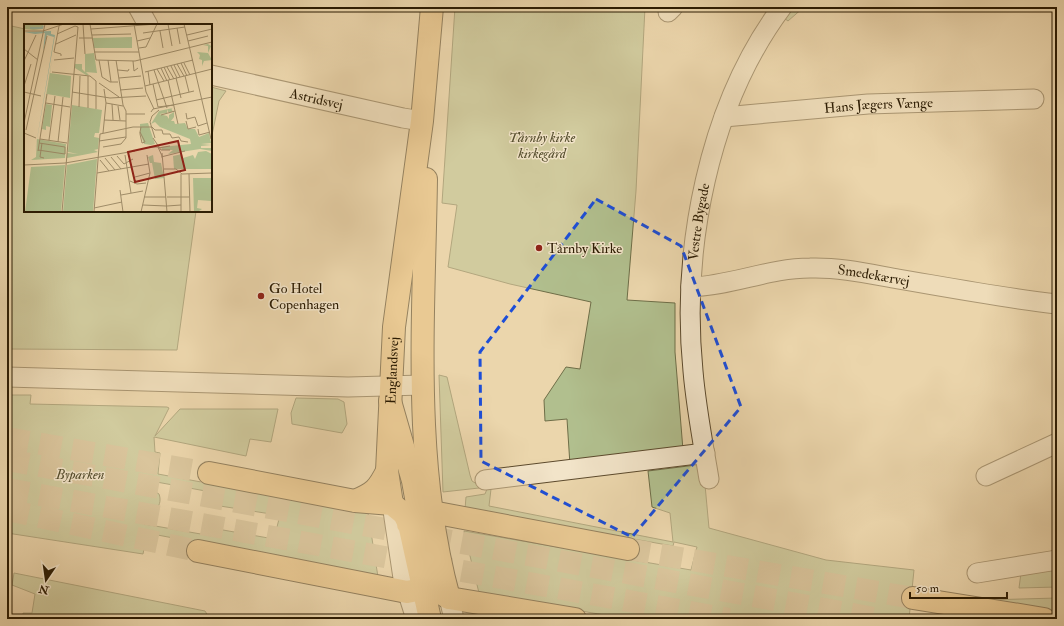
<svg xmlns="http://www.w3.org/2000/svg" width="1064" height="626" font-family="'IM FELL Double Pica',serif">
	<style>
		.green { fill: #b1bf8e; stroke: #6e6e48; fill-rule: evenodd }
		.lines { fill: none; stroke-linecap: round; stroke-linejoin: round }
		.highway-tunnel { stroke: #c5b18a; stroke-width: 22; stroke-dasharray: 22 11; stroke-linecap: butt }
		.minor-casing { stroke: #5c4a2d; stroke-width: 21 }
		.major-casing { stroke: #2c1c03; stroke-width: 24 }
		.highway-casing { stroke: #2c1c03; stroke-width: 24 }
		.minor { stroke: #f2e4c9; stroke-width: 19 }
		.major { stroke: #e6bb76; stroke-width: 22 }
		.highway { stroke: #e6bb76; stroke-width: 22 }
		.marked { fill: none; stroke: #1d4ed8; stroke-width: 3; stroke-dasharray: 8 5; stroke-linejoin: round }
		.poi-dot { fill: #8f2418; stroke: #f2e4c9; stroke-width: 1.5 }
		.labels { text-anchor: middle; dominant-baseline: central; stroke-width: 3; stroke-linejoin: round; paint-order: stroke }
		.street-label { font-size: 14px; fill: #2c1c03; stroke: #f2e4c9 }
		.park-label { font-size: 14px; font-style: italic; fill: #544d2d; stroke: #f2e4c9 }
		.poi-label { font-size: 14px; fill: #2c1c03; stroke: #f2e4c9; text-anchor: start }
		.inset-river { fill: none; stroke: #99baa5; stroke-width: 2 }
		.inset-road { fill: none; stroke: #9f8c68; stroke-width: 1 }
		.view { fill: #8f2418; fill-opacity: 0.15; stroke: #8f2418; stroke-width: 2 }
		.inset-edge { fill: none; stroke: #2c1c03; stroke-width: 2 }
	</style>
	<rect width="100%" height="100%" fill="#ebd6ac"/>
	<filter id="stains"><feTurbulence type="fractalNoise" baseFrequency=".005" numOctaves="4"/><feColorMatrix values="0 0 0 0 .2 0 0 0 0 .09 0 0 0 0 .02 0 0 0 .5 -.17"/></filter>
	<radialGradient id="worn" r=".72"><stop offset=".6" stop-color="#630" stop-opacity="0"/><stop offset="1" stop-color="#630" stop-opacity=".3"/></radialGradient>
	<!-- green -->
	<path class="green" d="M455,7H645L636,191L627,300L675,303V352L683,450L570,465L567,419L545,421L544,400L566,367L580,369L591,302L510,284L448,267L457,205L442,203Z
		M792,7H804L788,21L784,18Z
		M7,25L25,29V211H196L177,350L7,349Z
		M211,87L226,91L219,101L211,140Z
		M439,375L447,377L470,475L472,481L480,486L479,488L443,492Z
		M7,395H31L30,404L167,407L169,408L155,436L180,409H278L271,442L250,439L246,456L154,437L155,452L160,453L158,474L368,513L378,577L147,533L143,554L7,533ZM151,481L211,492L220,506L271,514L279,519L274,539L223,530L212,536L144,524V517C155,513 163,505 159,494L149,488Z
		M296,398L338,399L344,402L347,424L342,433L292,424L291,413Z
		M696,465L704,474L709,528L826,560L914,570L909,619H627L479,593L464,531L691,570L697,547L674,542L673,546L465,509L466,497L485,494L487,489H491L489,506L673,542L670,513L652,507L648,471Z
		M1057,567V587L1019,588L1021,573Z
		M14,573L205,611L210,619H23V613H32L35,594L12,585Z
		M1057,598V611L986,600Z"/>
	<g class="lines">
		<!-- highway-tunnel -->
		<path class="highway-tunnel" d="M7,438L209,473
			M7,460L879,619
			M7,489L729,619
			M7,510L198,551
			M628,549L913,598"/>
		<defs>
			<g id="minor">
				<path d="M138,7L148,25"/>
				<path d="M668,12L673,7"/>
				<path id="s1" d="M211,75L403,118L422,121"/>
				<path id="s2" d="M724,117L868,104L1034,99"/>
				<path id="s3" d="M691,287C731,286 769,268 810,268C839,267 870,274 898,279C951,288 1004,298 1057,304"/>
				<path d="M7,377L348,387L423,385"/>
				<path d="M986,476L1057,443"/>
				<path id="s4" d="M709,479C703,443 696,407 693,371C681,250 708,106 782,7"/>
				<path d="M485,480L705,453"/>
				<path d="M392,504L403,578L416,619"/>
				<path d="M977,573L1057,560"/>
				<path d="M449,598L454,619"/>
			</g>
			<g id="major">
				<path d="M426,179C424,318 412,462 449,598"/>
				<path id="s5" d="M392,504L387,471L394,327L422,121L432,7"/>
			</g>
			<path id="highway" d="M390,401L413,481L431,581L437,591L449,598L575,619
				M209,473L355,501L392,504L404,514L409,524L430,619
				M355,501C374,493 378,489 387,471
				M408,524L419,516L432,512L628,549
				M198,551L407,592L422,589L433,579
				M913,598L1044,619"/>
		</defs>
		<!-- minor casing -->
		<use href="#minor" class="minor-casing"/>
		<!-- major casing -->
		<use href="#major" class="major-casing"/>
		<!-- highway casing -->
		<use href="#highway" class="highway-casing"/>
		<!-- minor -->
		<use href="#minor" class="minor"/>
		<!-- major -->
		<use href="#major" class="major"/>
		<!-- highway -->
		<use href="#highway" class="highway"/>
	</g>
	<!-- marked area -->
	<path d="M0 0H1064V626H0ZM596,199L681,246L741,407L632,537L481,461L480,352Z" fill="#ebd6ac" fill-opacity=".55" fill-rule="evenodd"/>
	<path class="marked" d="M596,199L681,246L741,407L632,537L481,461L480,352Z"/>
	<!-- markers -->
	<g class="poi-dot">
		<circle cx="539" cy="248" r="4"/>
		<circle cx="261" cy="296" r="4"/>
	</g>
	<g class="labels">
		<!-- street labels -->
		<g class="street-label">
			<text stroke="none"><textPath href="#s1" startOffset="108">Astridsvej</textPath></text>
			<text stroke="none"><textPath href="#s2" startOffset="155">Hans Jægers Vænge</textPath></text>
			<text stroke="none"><textPath href="#s4" startOffset="259">Vestre Bygade</textPath></text>
			<text stroke="none"><textPath href="#s3" startOffset="185">Smedekærvej</textPath></text>
			<text stroke="none"><textPath href="#s5" startOffset="134">Englandsvej</textPath></text>
		</g>
		<!-- park labels -->
		<g class="park-label">
			<text x="542" y="137">Tårnby kirke<tspan x="542" dy="16">kirkegård</tspan></text>
			<text x="80" y="474">Byparken</text>
		</g>
		<!-- poi labels -->
		<g class="poi-label">
			<text x="547" y="248">Tårnby Kirke</text>
			<text x="269" y="288">Go Hotel<tspan x="269" dy="16">Copenhagen</tspan></text>
		</g>
	</g>
	<!-- overview -->
	<g transform="translate(24 24)">
		<rect width="188" height="188" fill="#ebd6ac"/>
		<path d="M0,0H20L18,5L10,6L0,5ZM108,13V24H70L69,14ZM184,20L187,22L184,29L188,36L180,37L178,42V36L175,35L176,31L173,28L184,29V22L179,21ZM70,29L73,49L62,48L65,51H62L51,44V40H58V45L61,48V30ZM28,35L26,49L47,52L46,74L23,70L21,78ZM22,80L28,81L26,103L22,102V106L18,105ZM48,81L78,86L75,109H71L70,113L75,114L74,125L70,126L74,128L43,134V129L54,130L44,128ZM147,84L149,88H144L143,85V89L135,90L143,92L145,95V91L150,88V93L147,97H150L151,100L161,99L164,105L162,110L164,105H171L175,113L185,109L187,119L177,120L188,121L177,122V124H188V127L176,125L144,130L149,126H138L137,123L167,120L166,115L136,103L131,98L127,100L135,87L149,84ZM124,99L131,120L127,121L120,120L116,109V100ZM13,115L42,120L41,134L7,136L12,133ZM182,127L188,130V145H150L149,132L158,130L159,134L169,131L171,135L174,128ZM129,131L130,138L137,139L140,154L131,155L128,139H126L124,133ZM73,135L69,188H39L43,141ZM41,141L37,188H1L7,143ZM169,154H188V180L187,177L174,176L173,184L178,185L175,187L178,188H170Z" fill="#b1bf8e"/>
		<path d="M27,7V10L31,11L10,133L30,13L23,11L19,28L21,9L11,10L0,8Z" fill="#99baa5"/>
		<path class="inset-river" d="M6,4H18L19,2"/>
		<path class="inset-road" d="M59,0L61,30M66,0L72,36L111,37L188,18M110,0L122,68L130,85M144,0L148,22M160,0L187,115M35,2L30,28L37,30V32M153,4L156,20M67,5L133,0M0,7H19L40,0M136,7L139,24M119,9L161,3M33,10L51,2L54,3M68,11L107,10M163,11L188,5M55,14H68M113,17L126,14M164,17L184,12M32,20L52,11M115,24L122,23L133,0M0,25L14,36M70,28H115M30,36L50,34M75,36L78,53L86,58H94M84,36L87,58M0,37L12,11M109,37L110,47L114,44M157,39L163,52M160,39L166,51M153,40L160,52M150,41L156,53M147,42L153,54M140,43L146,56M143,43L150,55M137,44L143,57M133,45L140,57M94,46L104,47L105,45M130,46L143,84M124,47L126,61M28,48L66,52L72,57V85M121,48L169,36M64,52V84M161,52L165,68M95,54L117,52M152,54L157,74M144,56L154,100M75,59L95,73M129,60L134,83L150,81M0,62L7,40M121,62L188,45M96,66L119,64M0,68L17,72M48,68L86,74L122,72M132,76L170,67M22,79L46,83M82,79L99,82M88,80L89,96M94,82L96,96M55,83L56,52M127,88L129,85L188,73M162,89L163,95L171,93L174,102L183,99M102,90H121M137,91L151,87M80,96L102,97M162,97L164,105L172,103M0,99L21,0M174,105L175,111L186,108M2,106L23,12M116,108L121,118L118,119L116,110V108L117,103M0,109L12,114M79,109L82,79L80,65M129,114L137,126H146M131,114L126,98L128,92L135,86M16,115L43,119M25,116L31,72M75,117L102,113M34,118L39,73M18,119L16,133L20,134M79,123L97,120L102,114V87L99,81L92,36M125,123H134L138,132M134,124L146,122M14,126L41,130V123L15,119M14,127L23,70M138,129L143,188M101,131L107,169M93,132L100,140L109,135M87,133L97,145M137,133L161,127M81,134L91,146M76,136L85,147M0,141L41,139L111,127M140,145H152L158,150L188,149M73,149L125,140M157,150V188M165,150L166,188M111,153L126,149M106,157L113,160L122,159M96,166L99,188M97,171L119,167M120,173H142M143,173H165M119,181L142,182M143,182L157,181M70,184L98,178M38,188L54,3M70,188L76,110L109,103H128L131,106H138L139,110H146L148,114L155,113L157,117L164,118M117,188L126,149L123,131"/>
		<path class="view" d="M154,117L161,146L111,158L104,128Z"/>
		<rect width="188" height="188" class="inset-edge"/>
	</g>
	<!-- margin -->
	<rect width="1064" height="626" fill="none" stroke="#ebd6ac" stroke-width="24"/>
	<rect x="8" y="8" width="1048" height="610" fill="none" stroke="#2c1c03" stroke-width="2"/>
	<rect x="12" y="12" width="1040" height="602" fill="none" stroke="#2c1c03"/>
	<!-- north arrow -->
	<g transform="translate(46 580) rotate(193)" stroke="#f2e4c9" stroke-width="3" paint-order="stroke">
	<path d="M0-3L7 15L0 10L-7 15Z" fill="#2c1c03"/>
	<text y="-6" font-size="11" font-weight="bold" text-anchor="middle" fill="#2c1c03">N</text>
	</g>
	<!-- scale -->
	<path d="M910 592v6h97v-6" fill="none" stroke="#2c1c03" stroke-width="2"/>
	<text x="916" y="592" font-size="12" fill="#2c1c03" stroke="#f2e4c9" stroke-width="3" paint-order="stroke">50 m</text>
	<rect width="100%" height="100%" filter="url(#stains)"/>
	<rect width="100%" height="100%" fill="url(#worn)"/>
</svg>
